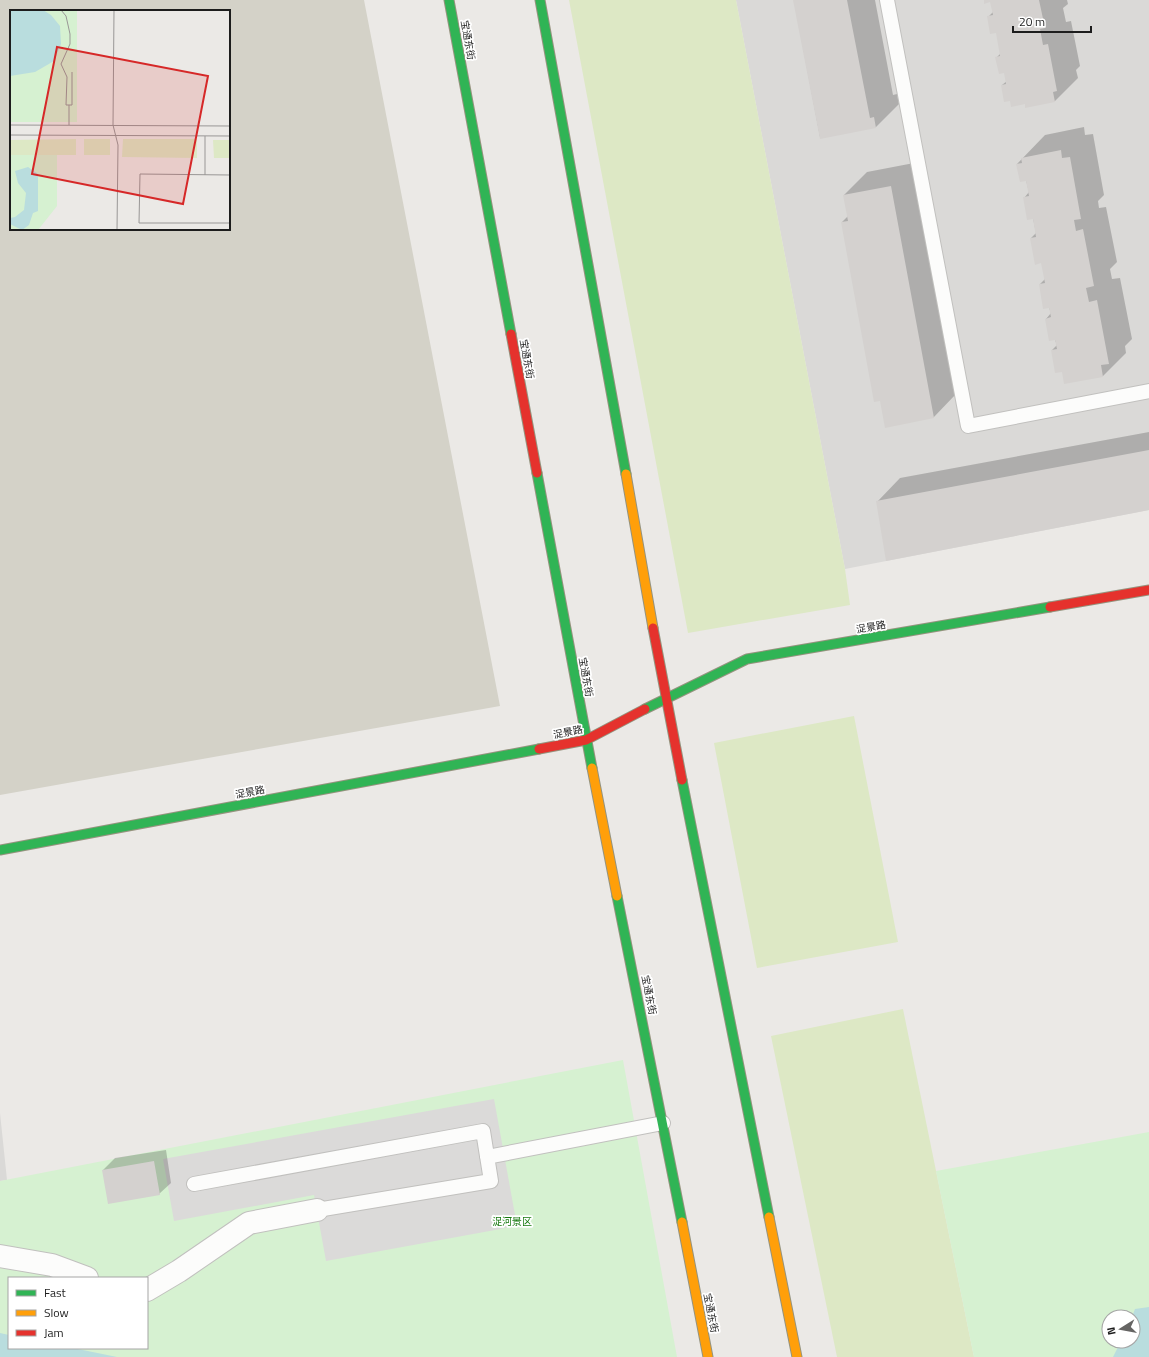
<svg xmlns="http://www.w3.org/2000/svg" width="1149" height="1357" font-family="'Titillium Web','Noto Sans SC',sans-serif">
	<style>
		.residential { fill: #dad9d7 }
		.construction { fill: #d4d2c8; fill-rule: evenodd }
		.grass { fill: #dde8c5 }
		.park { fill: #d6f1d1; fill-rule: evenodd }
		.parking { fill: #dbdad9 }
		.water { fill: #b9ddde }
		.shadow { fill: #0003 }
		.building { fill: #d4d1cf }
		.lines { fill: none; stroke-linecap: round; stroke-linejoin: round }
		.lane-casing { stroke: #c1c0be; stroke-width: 16 }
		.street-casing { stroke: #c1c0be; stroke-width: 24 }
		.fast-casing { stroke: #95937e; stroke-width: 11 }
		.slow-casing { stroke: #95937e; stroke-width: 11 }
		.jam-casing { stroke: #95937e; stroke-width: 11 }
		.lane { stroke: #fcfcfb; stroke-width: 14 }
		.street { stroke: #fcfcfb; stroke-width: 22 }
		.fast { stroke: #30b455; stroke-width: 9 }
		.slow { stroke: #ff9f0a; stroke-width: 9 }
		.jam { stroke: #e5322d; stroke-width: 9 }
		.labels { text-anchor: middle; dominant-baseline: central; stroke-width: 3.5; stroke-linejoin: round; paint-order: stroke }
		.street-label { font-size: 10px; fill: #1d1d1d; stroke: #fff }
		.park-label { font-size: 10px; fill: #16780e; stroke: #fff }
		.inset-road { fill: none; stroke: #999796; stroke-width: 1 }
		.view { fill: #d62828; fill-opacity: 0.15; stroke: #d62828; stroke-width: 2 }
		.inset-edge { fill: none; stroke: #1d1d1d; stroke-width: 2 }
	</style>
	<rect width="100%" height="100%" fill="#ebe9e6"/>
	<!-- residential -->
	<path class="residential" d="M736,0H1149V510L845,569Z
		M0,1113L7,1180L0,1181Z"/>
	<!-- construction -->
	<path class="construction" d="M0,0H364L500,706L0,795ZM11,11H229V229H11Z"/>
	<!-- grass -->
	<path class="grass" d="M569,0H736L845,569L850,605L688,633Z
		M854,716L898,942L757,968L714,743Z
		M903,1009L974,1357H837L771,1036Z"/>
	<!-- park -->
	<path class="park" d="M623,1060L677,1357H0V1181ZM9,1278H147V1348H9Z
		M1149,1132V1357H974L936,1171ZM1109,1317H1133V1341H1109Z"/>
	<!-- parking -->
	<path class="parking" d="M494,1099L517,1226L326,1261L314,1195L174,1221L163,1159Z"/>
	<!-- water -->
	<path class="water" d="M1149,1307V1357H1113L1121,1341H1133V1317H1132L1135,1309Z
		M0,1333L9,1335V1348H73L117,1357H0Z"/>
	<!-- shadow -->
	<path class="shadow" d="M794,0H875L893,95L897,94L899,104L876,127L820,137Z
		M985,0H1067L1068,4L1063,8L1066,22L1071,21L1080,66L1076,70L1078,78L1055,101L1025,103L1010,99L1002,85L1007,81L1005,72L996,58L1001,53L997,32L988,17L993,12L991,1Z
		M1084,127L1085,135L1093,134L1104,195L1098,201L1099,208L1106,207L1117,262L1110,269L1112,279L1120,278L1132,339L1125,346L1126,353L1103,376L1063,371L1052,350L1057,345L1046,319L1051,313L1040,284L1045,279L1042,262L1031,238L1036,233L1033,218L1024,198L1029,192L1026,180L1017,164L1045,135Z
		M914,163L956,394L933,418L842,222L848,216L844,195L867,172Z
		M1149,432V509L877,502L900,478Z
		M166,1150L171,1183L159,1194L103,1170L115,1158Z"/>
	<!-- building -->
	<path class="building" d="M793,0H847L870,118L874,117L876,128L820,139Z
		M984,0H1039L1045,28L1040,29L1043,45L1048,44L1057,91L1053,92L1055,102L1025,108V104L1011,107L1010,101L1004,102L1001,85L1006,84L1004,73L999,74L995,57L1000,56L996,33L990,34L987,16L993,15L990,2L984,4Z
		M1061,150L1062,158L1070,157L1081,219L1074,220L1076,231L1083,229L1094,286L1086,288L1089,302L1097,300L1109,364L1101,365L1103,377L1064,384L1062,372L1055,373L1051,350L1057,349L1055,340L1049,341L1045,319L1051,317L1049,308L1043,309L1039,284L1045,283L1041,263L1035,265L1030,238L1036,237L1033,219L1027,220L1023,197L1029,196L1026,181L1020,182L1016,164L1022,163L1021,158Z
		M891,186L934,418L885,428L880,401L874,402L841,222L848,221L843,195Z
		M1149,450V510L886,561L876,501Z
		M154,1161L160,1195L108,1204L102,1170Z"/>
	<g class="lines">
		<defs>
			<path id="lane" d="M887,0L968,426L1149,391
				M487,1157L663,1123
				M194,1184L483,1131L491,1181L317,1210"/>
			<path id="street" d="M0,1256L52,1265L87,1278
				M147,1290L179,1271L249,1223L317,1210"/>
			<path id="fast" d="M449,0L511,334
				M540,0L626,474
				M537,473L592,768
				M645,709L747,659L1050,607
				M682,780L769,1217
				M0,850L539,749
				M617,896L682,1222"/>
			<path id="slow" d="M626,474L653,628
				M592,768L617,896
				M769,1217L797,1357
				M682,1222L708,1357"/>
			<path id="jam" d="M511,334L537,473
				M1050,607L1149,590
				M653,628L682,780
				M539,749L586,740L645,709"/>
		</defs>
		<!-- lane casing -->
		<use href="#lane" class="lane-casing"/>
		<!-- street casing -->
		<use href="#street" class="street-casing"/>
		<!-- fast casing -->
		<use href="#fast" class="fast-casing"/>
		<!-- slow casing -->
		<use href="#slow" class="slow-casing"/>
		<!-- jam casing -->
		<use href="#jam" class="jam-casing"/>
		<!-- lane -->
		<use href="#lane" class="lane"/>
		<!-- street -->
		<use href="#street" class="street"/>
		<!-- fast -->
		<use href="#fast" class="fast"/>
		<!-- slow -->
		<use href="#slow" class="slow"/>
		<!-- jam -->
		<use href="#jam" class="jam"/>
	</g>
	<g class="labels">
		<!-- street labels -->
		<g class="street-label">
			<text transform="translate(468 40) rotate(80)">宝通东街</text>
			<text transform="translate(527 359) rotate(80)">宝通东街</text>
			<text transform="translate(871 627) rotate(-10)">浞景路</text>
			<text transform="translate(586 677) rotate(80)">宝通东街</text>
			<text transform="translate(568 732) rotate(-12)">浞景路</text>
			<text transform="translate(250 792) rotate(-11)">浞景路</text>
			<text transform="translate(649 995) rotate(79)">宝通东街</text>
			<text transform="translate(711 1313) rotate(79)">宝通东街</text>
		</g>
		<!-- park labels -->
		<g class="park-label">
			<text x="512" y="1221">浞河景区</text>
		</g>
	</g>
	<!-- overview -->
	<g transform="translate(10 10)">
		<rect width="220" height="220" fill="#ebe9e6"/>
		<path d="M66,129V145H0V130ZM74,129H100V145H74ZM113,129H187V148L112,147ZM203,130H220V148H204Z" fill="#dde8c5"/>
		<path d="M0,0H67V112H0ZM0,145H47V196L28,220H0Z" fill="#d6f1d1"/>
		<path d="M0,0H33L41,5L50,16L51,34L44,51L25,62L0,66ZM18,157L28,164V201L23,203L19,215L12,220L0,214V208L5,207L14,200L16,183L8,173L5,161Z" fill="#b9ddde"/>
		<path class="inset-road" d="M51,0L56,6L60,24V34L51,54L57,67L56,95H62V62M104,0L103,115L108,135L107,220M59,95V115M0,115L220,116M0,125L220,126M195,126V165M220,165L130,164L129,213H220"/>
		<path class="view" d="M47,37L198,66L173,194L22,164Z"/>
		<rect width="220" height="220" class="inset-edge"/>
	</g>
	<!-- legend -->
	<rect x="8" y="1277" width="140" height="72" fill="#ffffff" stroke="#a5a5a5"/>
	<rect x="16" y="1290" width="20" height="6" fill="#30b455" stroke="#a5a5a5"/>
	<text x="44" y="1297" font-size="12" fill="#1d1d1d">Fast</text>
	<rect x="16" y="1310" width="20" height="6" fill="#ff9f0a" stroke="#a5a5a5"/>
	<text x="44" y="1317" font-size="12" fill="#1d1d1d">Slow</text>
	<rect x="16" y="1330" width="20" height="6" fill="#e5322d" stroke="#a5a5a5"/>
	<text x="44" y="1337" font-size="12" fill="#1d1d1d">Jam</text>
	<!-- north arrow -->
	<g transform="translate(1121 1329) rotate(259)"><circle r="19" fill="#ffffff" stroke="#a5a5a5"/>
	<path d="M0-3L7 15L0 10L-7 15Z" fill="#656463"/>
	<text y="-6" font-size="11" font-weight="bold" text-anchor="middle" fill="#1d1d1d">N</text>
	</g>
	<!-- scale -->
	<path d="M1013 26v6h78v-6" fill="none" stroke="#1d1d1d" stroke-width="2"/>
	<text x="1019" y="26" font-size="12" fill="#1d1d1d" stroke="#ffffff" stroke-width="3" paint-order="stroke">20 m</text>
</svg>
